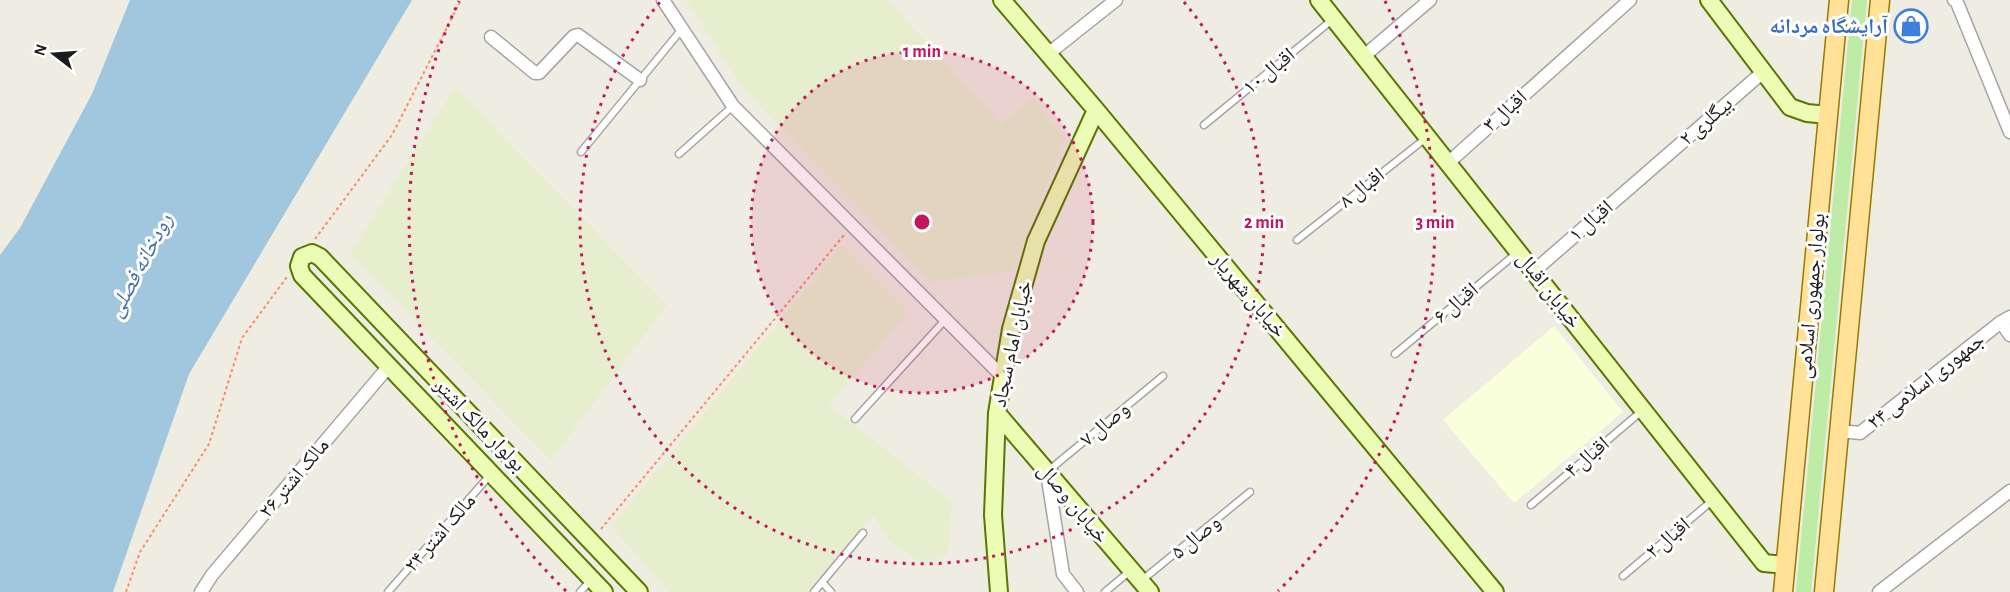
<svg xmlns="http://www.w3.org/2000/svg" width="2010" height="592" font-family="'Alegreya Sans','Noto Naskh Arabic',sans-serif">
	<style>
		.education { fill: #faffdb }
		.farmland { fill: #e7eecd }
		.grass { fill: #beeba6 }
		.water { fill: #a1c7de }
		.lines { fill: none; stroke-linecap: round; stroke-linejoin: round }
		.lane-casing { stroke: #a4a4a4; stroke-width: 9 }
		.street-casing { stroke: #a4a4a4; stroke-width: 15 }
		.secondary-casing { stroke: #597701; stroke-width: 20 }
		.primary-casing { stroke: #967b00; stroke-width: 21 }
		.path { stroke: #ff8a64; stroke-width: 2; stroke-dasharray: 3 3; stroke-linecap: butt }
		.lane { stroke: #fff; stroke-width: 6 }
		.street { stroke: #fff; stroke-width: 12 }
		.secondary { stroke: #edfcb4; stroke-width: 16 }
		.primary { stroke: #ffe197; stroke-width: 18 }
		.ring { fill: none; stroke: #c2185b; stroke-width: 3; stroke-dasharray: 3 6 }
		.labels { text-anchor: middle; dominant-baseline: central; stroke-width: 6; stroke-linejoin: round; paint-order: stroke }
		.shop-label { font-size: 21px; font-weight: bold; fill: #366cbe; stroke: #fff; text-anchor: end }
		.street-label { font-size: 21px; fill: #1d1d1d; stroke: #fff }
		.water-label { font-size: 22px; font-style: italic; fill: #466cb0; stroke: #fff }
		.centre { fill: #c2185b; stroke: #fff; stroke-width: 3 }
		.ring-label { font-size: 18px; text-anchor: middle; font-weight: bold; fill: #c2185b; stroke: #fff; stroke-width: 6; stroke-linejoin: round; paint-order: stroke }
	</style>
	<rect width="100%" height="100%" fill="#efece2"/>
	<!-- education -->
	<path class="education" d="M1554,326L1623,412L1514,503L1443,420Z"/>
	<!-- farmland -->
	<path class="farmland" d="M686,0H889L1001,125L1031,97L1065,138L1013,271L931,282L742,87Z
		M455,87L667,305L551,461L350,253Z
		M842,246L908,312L829,405L952,502L948,554L923,564L890,542L874,516L807,592H669L611,526Z"/>
	<!-- grass -->
	<path class="grass" d="M1852,0H1867L1811,592H1796Z"/>
	<!-- water -->
	<path class="water" d="M130,0H412L189,374L113,592H0V255L20,228L92,94Z"/>
	<g class="lines">
		<defs>
			<path id="lane" d="M1204,125L1332,20
				M581,152L682,29
				M679,154L733,106
				M1297,240L1426,138
				M1395,354L1518,252
				M855,419L945,320
				M1048,471L1163,376
				M1531,505L1643,410
				M1623,576L1713,500
				M1141,581L1250,492
				M822,582L831,592
				M388,592L490,475
				M580,592L590,581
				M814,592L863,533
				M1105,592L1130,571"/>
			<path id="street" d="M663,0L733,106L1003,377
				M1954,0H1956L2010,132
				M491,37L535,73H539L574,36L578,35L640,80
				M1048,54L1116,0
				M1364,56L1430,0
				M1448,163L1630,0
				M1534,271L1763,72
				M2001,322L2010,335
				M1839,431L1860,433L2001,322L2010,317
				M1047,473L1063,574L1077,592
				M201,592L212,575L389,366
				M1879,592L2010,491"/>
			<path id="secondary" d="M1002,0L1096,110L1495,592
				M1319,0L1764,563L1786,565
				M1709,0L1790,107L1807,113L1828,115
				M997,413L1150,592
				M604,592L302,275L299,266L302,257L312,253L320,257L639,592
				M999,592L993,515L997,413L1011,329L1036,241L1096,110"/>
			<path id="primary" d="M1783,592L1839,0
				M1824,592L1880,0"/>
		</defs>
		<!-- lane casing -->
		<use href="#lane" class="lane-casing"/>
		<!-- street casing -->
		<use href="#street" class="street-casing"/>
		<!-- secondary casing -->
		<use href="#secondary" class="secondary-casing"/>
		<!-- primary casing -->
		<use href="#primary" class="primary-casing"/>
		<!-- path -->
		<path class="path" d="M315,239L392,135L461,0
			M601,529L844,235
			M126,592L140,552L209,444L242,338L287,277"/>
		<!-- lane -->
		<use href="#lane" class="lane"/>
		<!-- street -->
		<use href="#street" class="street"/>
		<!-- secondary -->
		<use href="#secondary" class="secondary"/>
		<!-- primary -->
		<use href="#primary" class="primary"/>
	</g>
	<!-- distance rings -->
	<circle cx="922" cy="222" r="171" fill="#c2185b" fill-opacity=".12"/>
	<g class="ring">
		<circle cx="922" cy="222" r="171"/>
		<path d="M1184 2A342 342 0 1 1 660 2"/>
		<path d="M566 591A513 513 0 0 1 459 1M1385 1A513 513 0 0 1 1278 591"/>
	</g>
	<!-- icons -->
	<defs>
		<symbol id="shop-ring" viewBox="-11 -11 22 22"><circle r="9.5" fill="#fff" stroke="#3f7fe0" stroke-width="1.5"/><path d="M-5-2.5h2.3a2.7 3.5 0 0 1 5.4 0H5L5.5 6h-11ZM-1.5-2.5h3a1.5 2.3 0 0 0-3 0Z" fill="#3f7fe0"/></symbol>
	</defs>
	<g fill-rule="evenodd">
		<use href="#shop-ring" x="1892" y="7" width="38" height="38"/>
	</g>
	<g class="labels">
		<!-- shop labels -->
		<g class="shop-label">
			<text x="1888" y="26">آرایشگاه مردانه</text>
		</g>
		<!-- street labels -->
		<g class="street-label">
			<text transform="translate(1269 71) rotate(-39)">اقبال ۱۰</text>
			<text transform="translate(1505 111) rotate(-42)">اقبال ۳</text>
			<text transform="translate(1706 121) rotate(-41)">بیگلری ۲</text>
			<text transform="translate(1362 188) rotate(-38)">اقبال ۸</text>
			<text transform="translate(1591 221) rotate(-41)">اقبال ۱</text>
			<text transform="translate(1549 290) rotate(52)">خیابان اقبال</text>
			<text transform="translate(1249 295) rotate(50)">خیابان شهریار</text>
			<text transform="translate(1811 296) rotate(-85)">بولوار جمهوری اسلامی</text>
			<text transform="translate(1456 303) rotate(-40)">اقبال ۶</text>
			<text transform="translate(1012 344) rotate(-78)">خیابان امام سجاد</text>
			<text transform="translate(1926 381) rotate(-38)">جمهوری اسلامی ۲۴</text>
			<text transform="translate(1105 424) rotate(-40)">وصال ۷</text>
			<text transform="translate(480 425) rotate(46)">بولوار مالک اشتر</text>
			<text transform="translate(1587 457) rotate(-40)">اقبال ۴</text>
			<text transform="translate(294 478) rotate(-50)">مالک اشتر ۲۶</text>
			<text transform="translate(1073 503) rotate(50)">خیابان وصال</text>
			<text transform="translate(440 533) rotate(-49)">مالک اشتر ۲۴</text>
			<text transform="translate(1196 537) rotate(-39)">وصال ۵</text>
			<text transform="translate(1668 538) rotate(-40)">اقبال ۲</text>
		</g>
		<!-- water labels -->
		<g class="water-label">
			<text transform="translate(140 265) rotate(-62)">رودخانه فصلی</text>
		</g>
	</g>
	<circle cx="922" cy="222" r="9" class="centre"/>
	<g class="ring-label">
		<text x="922" y="57">1 min</text>
		<text x="1264" y="228">2 min</text>
		<text x="1435" y="228">3 min</text>
	</g>
	<!-- north arrow -->
	<g transform="translate(54 54) rotate(287)" stroke="#ffffff" stroke-width="4.5" paint-order="stroke">
	<path d="M0-4.5L10 22L0 15L-10 22Z" fill="#1d1d1d"/>
	<text y="-9" font-size="16" font-weight="bold" text-anchor="middle" fill="#1d1d1d">N</text>
	</g>
</svg>
